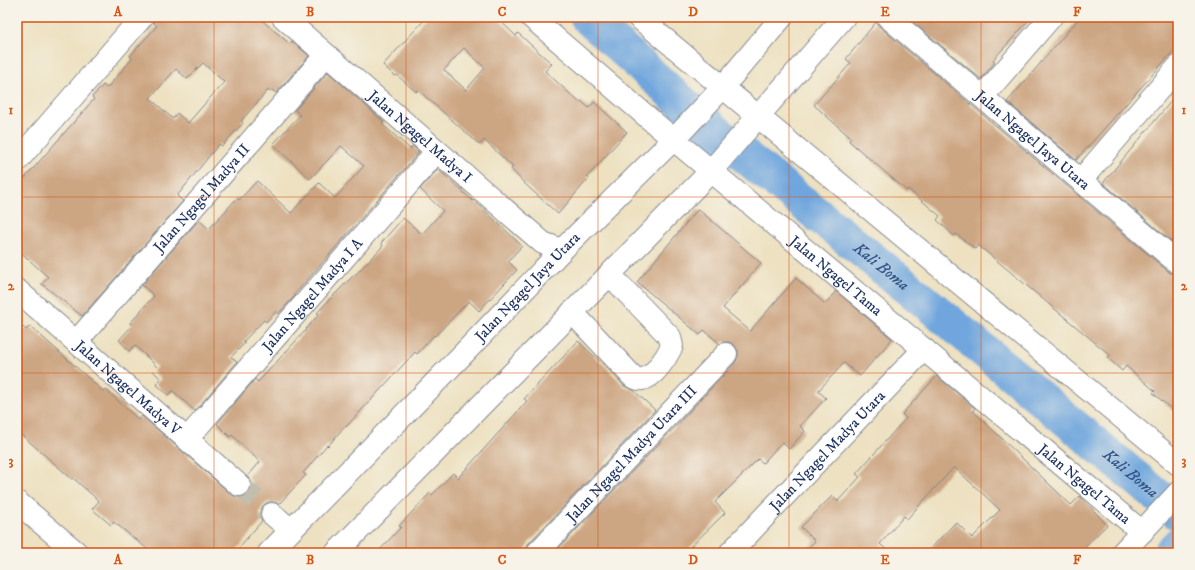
<svg xmlns="http://www.w3.org/2000/svg" width="1195" height="570" font-family="'IM FELL DW Pica',serif">
	<style>
		.lines { fill: none; stroke-linecap: round; stroke-linejoin: round }
		.river { stroke: #6fa6dd; stroke-width: 35 }
		.building { fill: #cca582; fill-rule: evenodd }
		.minor-tunnel { stroke: #c3bdad; stroke-width: 22; stroke-dasharray: 22 11; stroke-linecap: butt }
		.minor-casing { stroke: #848890; stroke-width: 24 }
		.minor { stroke: #fff; stroke-width: 22 }
		.grid { fill: none; stroke: #d45514; stroke-width: 1; stroke-opacity: 0.55 }
		.labels { text-anchor: middle; dominant-baseline: central; stroke-width: 3; stroke-linejoin: round; paint-order: stroke }
		.street-label { font-size: 15px; fill: #1b2f5e; stroke: #f7f3e8 }
		.water-label { font-size: 16px; font-style: italic; fill: #345384; stroke: #f7f3e8 }
		.neatline { fill: none; stroke: #d45514; stroke-width: 1.5 }
		.grid-label { font-size: 13px; text-anchor: middle; font-weight: bold; fill: #d45514 }
	</style>
	<rect width="100%" height="100%" fill="#f7f3e8"/>
	<filter id="ink" filterUnits="userSpaceOnUse"><feTurbulence type="fractalNoise" baseFrequency=".025" numOctaves="2"/><feDisplacementMap in="SourceGraphic" scale="8" xChannelSelector="R" yChannelSelector="G"/><feConvolveMatrix kernelMatrix="1 2 1 2 8 2 1 2 1" color-interpolation-filters="sRGB"/></filter>
	<filter id="wash" filterUnits="userSpaceOnUse"><feTurbulence type="fractalNoise" baseFrequency=".012" numOctaves="4" result="noise"/><feDisplacementMap in="SourceGraphic" scale="16" xChannelSelector="R" yChannelSelector="G"/><feGaussianBlur stdDeviation="0.9" result="paint"/><feColorMatrix in="noise" values="0 0 0 0 0 0 0 0 0 0 0 0 0 0 0 0 0 1.4 0 .05"/><feComposite in="paint" operator="in"/></filter>
	<g filter="url(#wash)">
		<rect width="100%" height="100%" fill="#ede1c1"/>
		<g class="lines">
			<!-- river -->
			<g class="river">
				<path id="s1" d="M587,17L676,97L746,157L928,304L1178,513"/>
				<path d="M1170,553L1178,545"/>
			</g>
		</g>
		<g id="blocks">
			<!-- building -->
			<path class="building" d="M154,17H258L290,44L292,41L309,56L276,93L272,90L270,92L268,90L241,121L243,123L222,146L219,144L177,196L183,201L82,316L42,284L48,277L17,249V187L94,99L92,97L103,85L107,88L132,59L130,56L157,26L153,22ZM203,63L224,82L188,123L177,113L173,119L150,98L176,69L187,79Z
				M427,17H496L516,36L518,33L552,64L545,71L568,92L580,103L581,101L589,108L594,102L627,132L587,177L589,178L558,214L525,184L511,169L513,167L484,140L480,145L418,90L416,92L397,75L395,76L383,65ZM464,48L485,68L466,90L444,70Z
				M907,17H1032L993,60L995,62L981,79Z
				M1080,17H1178V46L1076,160L1007,102Z
				M876,22L880,27L963,98L1170,273L1178,275V415L1153,393L1155,391L1126,366L1122,371L1108,358L1110,355L978,245L975,249L956,234L954,236L937,220L940,216L908,189L907,191L849,141L851,138L814,105L851,63L846,59Z
				M328,72L384,122L382,124L410,149L413,146L419,152L294,295L295,296L288,303L278,314L276,311L266,322L264,320L243,342L245,343L231,357L237,362L195,411L173,391L168,395L156,384L161,379L153,371L157,367L135,345L129,351L119,340L133,325L130,323L141,311V310L154,296L142,285L199,220L209,229L237,198L239,200L257,181L291,213L319,183L335,198L364,166L341,146L310,179L273,144L300,115L295,110Z
				M1178,93V247L1103,183Z
				M438,169L473,201L474,200L522,246L508,261L517,270L479,311L469,301L435,336L434,335L417,354L415,352L346,427L345,426L328,446L327,445L303,473L306,475L279,504L274,502H268L263,506L260,512V518L262,521L234,553H152L114,522L111,525L92,509L99,501L73,478L72,479L17,431V321L26,330L30,326L103,391L105,389L139,420L142,416L231,494L237,497H243L248,494L251,488V481L248,476L260,462L232,435L230,437L217,424L255,379L258,382L306,330H305L319,314L317,313L329,300L354,275V276L383,246L381,243L403,218L422,234L443,211L420,189Z
				M698,209L761,263L723,308L750,331L796,278L825,304L836,291L892,339L860,376L844,363L818,391L826,398L800,426L805,431L789,449L782,442L763,463L758,459L715,502L725,513L684,553H554L674,428L735,363L738,357V351L734,345L729,342H723L720,344L704,330L700,335L637,282Z
				M578,341L606,367L624,386L633,390L655,410L528,544L525,553H377L401,527L399,526L430,493L432,495L453,473L458,478L527,401L524,399Z
				M937,376L975,408L973,411L1071,505L1080,496L1107,525L1078,553H926L956,522L972,538L1000,510L954,467L907,519L904,516L880,544L890,553H803L815,541L801,527L832,496L838,501L860,477L856,474L906,418L902,414Z"/>
		</g>
	</g>
	<g filter="url(#ink)">
		<use href="#blocks" fill-opacity="0" stroke="#848890" stroke-width="1"/>
		<g class="lines">
			<!-- minor-tunnel -->
			<path class="minor-tunnel" d="M239,485L272,514"/>
			<defs>
				<g id="minor">
					<path id="s2" d="M283,17L543,243L562,250"/>
					<path id="s3" d="M531,17L673,139L1142,532"/>
					<path d="M638,17L1178,464"/>
					<path id="s4" d="M888,17L1178,263"/>
					<path d="M983,96L1051,17"/>
					<path d="M17,161L142,17"/>
					<path d="M1081,180L1178,67"/>
					<path id="s5" d="M17,290L239,485"/>
					<path d="M572,312L633,377C636,378 639,380 642,379C654,378 667,356 672,346L670,337L610,275"/>
					<path id="s6" d="M76,342L326,55"/>
					<path id="s7" d="M187,439L437,151"/>
					<path d="M17,502L77,553"/>
					<path d="M272,514L291,530"/>
					<path id="s8" d="M269,553L465,352L562,250L681,132L722,88L782,17"/>
					<path d="M336,553L711,171L844,17"/>
					<path id="s9" d="M537,553L726,354"/>
					<path id="s10" d="M730,553L924,349"/>
					<path d="M1122,553L1178,493"/>
				</g>
			</defs>
			<!-- minor casing -->
			<use href="#minor" class="minor-casing"/>
			<!-- minor -->
			<use href="#minor" class="minor"/>
		</g>
	</g>
	<!-- grid -->
	<path class="grid" d="M214,17V553M406,17V553M598,17V553M789,17V553M981,17V553M17,197H1178M17,373H1178"/>
	<g class="labels">
		<!-- street labels -->
		<g class="street-label">
			<text stroke="none"><textPath href="#s2" startOffset="182">Jalan Ngagel Madya I</textPath></text>
			<text stroke="none"><textPath href="#s4" startOffset="190">Jalan Ngagel Jaya Utara</textPath></text>
			<text stroke="none"><textPath href="#s6" startOffset="191">Jalan Ngagel Madya II</textPath></text>
			<text stroke="none"><textPath href="#s3" startOffset="400">Jalan Ngagel Tama</textPath></text>
			<text stroke="none"><textPath href="#s8" startOffset="371">Jalan Ngagel Jaya Utara</textPath></text>
			<text stroke="none"><textPath href="#s7" startOffset="191">Jalan Ngagel Madya I A</textPath></text>
			<text stroke="none"><textPath href="#s5" startOffset="148">Jalan Ngagel Madya V</textPath></text>
			<text stroke="none"><textPath href="#s10" startOffset="141">Jalan Ngagel Madya Utara</textPath></text>
			<text stroke="none"><textPath href="#s9" startOffset="137">Jalan Ngagel Madya Utara III</textPath></text>
			<text stroke="none"><textPath href="#s3" startOffset="724">Jalan Ngagel Tama</textPath></text>
		</g>
		<!-- water labels -->
		<g class="water-label">
			<text stroke="none"><textPath href="#s1" startOffset="386">Kali Boma</textPath></text>
			<text stroke="none"><textPath href="#s1" startOffset="710">Kali Boma</textPath></text>
		</g>
	</g>
	<!-- margin -->
	<rect width="1195" height="570" fill="none" stroke="#f7f3e8" stroke-width="44"/>
	<rect x="22" y="22" width="1151" height="526" class="neatline"/>
	<g class="grid-label">
		<text x="118" y="16">A</text>
		<text x="310" y="16">B</text>
		<text x="502" y="16">C</text>
		<text x="693" y="16">D</text>
		<text x="885" y="16">E</text>
		<text x="1077" y="16">F</text>
		<text x="11" y="114">1</text>
		<text x="1184" y="114">1</text>
		<text x="11" y="290">2</text>
		<text x="1184" y="290">2</text>
		<text x="11" y="465">3</text>
		<text x="1184" y="465">3</text>
		<text x="118" y="564">A</text>
		<text x="310" y="564">B</text>
		<text x="502" y="564">C</text>
		<text x="693" y="564">D</text>
		<text x="885" y="564">E</text>
		<text x="1077" y="564">F</text>
	</g>
</svg>
